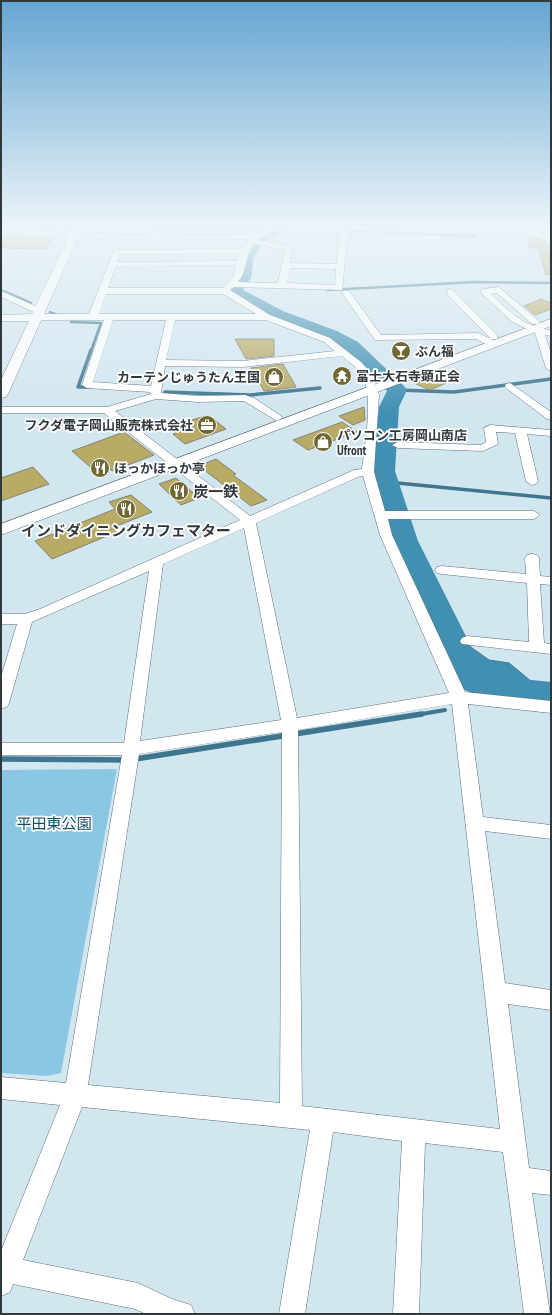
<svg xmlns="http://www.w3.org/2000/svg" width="552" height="1315" font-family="'PT Sans Narrow','Noto Sans JP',sans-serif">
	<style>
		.green { fill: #8bc7e3 }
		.water { fill: #4290b1; stroke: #3d768e }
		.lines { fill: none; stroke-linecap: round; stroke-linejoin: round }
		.stream-far3 { stroke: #3d768e; stroke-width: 2.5 }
		.stream-far2 { stroke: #3d768e; stroke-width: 3.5 }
		.stream-far1 { stroke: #3d768e; stroke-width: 4 }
		.stream { stroke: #3d768e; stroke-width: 5.5 }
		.river { fill: #4290b1; fill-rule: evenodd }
		.building { fill: #b8ab66; stroke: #858271 }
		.minor-casing { stroke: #5d6f77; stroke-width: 1 }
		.tertiary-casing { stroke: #5d6f77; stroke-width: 1 }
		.primary-casing { stroke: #5d6f77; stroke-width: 1 }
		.minor { fill: #fff; fill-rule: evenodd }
		.tertiary { fill: #fff; fill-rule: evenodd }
		.primary { fill: #fff; fill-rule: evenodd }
		.labels { text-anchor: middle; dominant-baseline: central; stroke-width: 3.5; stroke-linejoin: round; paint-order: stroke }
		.far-poi-label { font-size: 13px; font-weight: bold; fill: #30383c; stroke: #fff; text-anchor: start }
		.poi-label { font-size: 15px; font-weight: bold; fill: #30383c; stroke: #fff; text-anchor: start }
		.park-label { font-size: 15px; fill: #0f4f67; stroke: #fff }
	</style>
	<rect width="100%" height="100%" fill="#d2e6f0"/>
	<!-- green -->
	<path class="green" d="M117,769L61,1073L47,1076L1,1073V770Z"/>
	<!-- water -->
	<path class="water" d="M465,643L489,660L509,663L532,682L535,701L476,694L464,689L446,646Z"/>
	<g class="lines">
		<!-- stream-far3 -->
		<path class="stream-far3" d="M158,227L161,229L215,230
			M216,227L215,230L267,229
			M348,231L475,236
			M1,290L31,303
			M328,290L474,282L551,283
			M50,312L57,315
			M71,322L101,323L91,351"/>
		<!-- stream-far2 -->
		<path class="stream-far2" d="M90,387H78L91,350
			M397,390L454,392L551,379
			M165,392L250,395L320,388
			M387,482L551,498"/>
		<!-- stream-far1 -->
		<path class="stream-far1" d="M416,715L445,710"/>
		<!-- stream -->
		<path class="stream" d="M1,759L129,760L422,714"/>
		<!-- river -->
		<path class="river" d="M271,227L286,229L284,232L265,242L254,256L251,278L243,290L283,311L337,331L358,342L404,386L407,390L399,407L395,471L418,541L487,678L495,676L551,682V702L495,696L485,693L481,687L473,689L463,686L459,679L394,541L373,471L379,407L387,391L346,350L325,339L271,319L228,295L226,292L235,278L242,253L255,236Z"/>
	</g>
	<!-- building -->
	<path class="building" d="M526,235L549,244L550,274L546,275L538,248H530Z
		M5,236L53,238L46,249L1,248V241Z
		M541,299L551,303V309L535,315L524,306Z
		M235,339H274V356L246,359Z
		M283,364L296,387L264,391L251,368Z
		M444,371L458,378L430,390L414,383Z
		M364,407L365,420L353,425L339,416Z
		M208,415L226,429L185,444L173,434L195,426L189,421Z
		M342,422L357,432L308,450L293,440Z
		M124,432L154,455L112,471L109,468L97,473L72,451Z
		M216,459L236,474L233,475L267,500L251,506L199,466Z
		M33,467L49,484L1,501V478Z
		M176,478L199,498L181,505L159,484Z
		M131,495L152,512L114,527L119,531L52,559L35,541L115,509L109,502Z"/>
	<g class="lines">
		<defs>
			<path id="minor" d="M268,227H338L348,230L342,290L234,287L230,290L270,315L330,338L361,362L371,373L379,395L374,472L385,511H534L540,515L534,519H388L392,535L465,692L551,701V713L468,704L483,817L551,825V839L485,831L505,983L551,990V1010L508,1004L529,1168L551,1171V1195L532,1193L550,1314H524L503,1152L425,1143L419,1314H393L402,1141L333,1132L305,1314H279L310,1130L82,1107L23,1260L138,1283L172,1299L191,1305L195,1314H146L135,1309L13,1284L10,1292L1,1296V1251L60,1105L1,1099V1077L66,1083L122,755H1V743H124L149,571L32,622L9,703L7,707L1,709V677L17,624H1V614H25L40,609L240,520L104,413H1V407H107L151,394L150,392L87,388L82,385L104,320H36L31,317L36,314H89L114,250L242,249L249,239L151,240L1,234V230L151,236L254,235ZM276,229L340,232L337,264L290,263L292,247L257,240ZM254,244L285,250L278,283L238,282C247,272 245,255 254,244ZM239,253L237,261L117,262L120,254ZM236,265L233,277L223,288H108L116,266ZM290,268L336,269L335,285L287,283ZM106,294H223L256,314H99ZM113,320H166L151,386L93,382ZM175,320H266L324,342L335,351L243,361L166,360ZM342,356C349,362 357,367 362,375C374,396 365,444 362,469L354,470L250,516L115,411L156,399L198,402L244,401L277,421L282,418L281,416L254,398L245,395L198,396L161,393L165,366L243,367ZM360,476H363L380,535L449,693L297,718L256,523ZM244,528L281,720L140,741L163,564ZM452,704L500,1129L302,1106L298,730ZM282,732L280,1103L88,1085L139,754Z
				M499,287L540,322L538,324H532L497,293L491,294C509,311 525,328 551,330V336L545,335L551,353V371L546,368L535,333L511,321L480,292L484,289Z
				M450,289L453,290L497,335V339H491L496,342V346H490L476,339L375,340L342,293L343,291H349L381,335L478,333L491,339L447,294V290Z
				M1,291L42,309L43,311L42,313H36L1,297Z
				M510,383L551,412V420L547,419L506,388L505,386L506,384Z
				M490,425L551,430V436L527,434L538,481L536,484L532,485L526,481L515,433L496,432L498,444L483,451L398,448L392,445L398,442L481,445L486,442L484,428Z
				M532,554L537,555L539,558L540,576L551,577V585L540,584L544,643L551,644V654L462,644L460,641L462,638L467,636L529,642L527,583L442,574L437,573L435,570L437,567L442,566L526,574L525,558L527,555Z"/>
			<path id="tertiary" d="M73,227H83L8,394L6,397L1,398V380L29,321H1V315L32,314Z
				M551,319V326L1,535V524Z"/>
			<path id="primary" d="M509,227H526L551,236V243Z"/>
		</defs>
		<!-- minor casing -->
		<use href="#minor" class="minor-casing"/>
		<!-- tertiary casing -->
		<use href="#tertiary" class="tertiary-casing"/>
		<!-- primary casing -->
		<use href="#primary" class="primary-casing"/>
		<!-- minor -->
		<use href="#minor" class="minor"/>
		<!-- tertiary -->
		<use href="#tertiary" class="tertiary"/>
		<!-- primary -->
		<use href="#primary" class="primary"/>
	</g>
	<!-- sky -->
	<linearGradient id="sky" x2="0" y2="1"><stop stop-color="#65a6d2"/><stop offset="0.55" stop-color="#ebf4f8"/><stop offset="1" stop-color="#ebf4f8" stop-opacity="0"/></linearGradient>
	<rect width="552" height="412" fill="url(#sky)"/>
	<!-- icons -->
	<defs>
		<symbol id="bar-disc" viewBox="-11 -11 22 22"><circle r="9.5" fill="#716734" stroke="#fff"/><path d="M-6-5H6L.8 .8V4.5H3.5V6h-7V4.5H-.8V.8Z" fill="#fff"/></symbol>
		<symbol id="temple-disc" viewBox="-11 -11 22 22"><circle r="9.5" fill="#716734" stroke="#fff"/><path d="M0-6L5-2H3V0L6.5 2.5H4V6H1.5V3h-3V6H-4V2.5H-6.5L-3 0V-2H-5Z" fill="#fff"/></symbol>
		<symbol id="shop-disc" viewBox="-11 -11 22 22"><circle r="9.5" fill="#716734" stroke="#fff"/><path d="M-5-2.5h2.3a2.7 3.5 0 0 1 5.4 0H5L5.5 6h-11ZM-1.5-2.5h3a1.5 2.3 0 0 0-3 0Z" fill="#fff"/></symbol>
		<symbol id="office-disc" viewBox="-11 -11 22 22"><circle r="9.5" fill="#716734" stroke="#fff"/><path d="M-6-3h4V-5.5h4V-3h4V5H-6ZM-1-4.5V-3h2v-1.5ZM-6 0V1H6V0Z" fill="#fff"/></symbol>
		<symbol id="restaurant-disc" viewBox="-11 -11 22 22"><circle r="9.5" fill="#716734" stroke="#fff"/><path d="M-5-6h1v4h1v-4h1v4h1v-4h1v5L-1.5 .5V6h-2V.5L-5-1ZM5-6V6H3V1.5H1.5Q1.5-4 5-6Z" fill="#fff"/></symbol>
	</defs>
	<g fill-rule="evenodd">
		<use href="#bar-disc" x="390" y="340" width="22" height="22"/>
		<use href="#temple-disc" x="331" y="365" width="22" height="22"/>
		<use href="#shop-disc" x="263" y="366" width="22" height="22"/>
		<use href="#office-disc" x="196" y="414" width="22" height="22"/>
		<use href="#shop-disc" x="312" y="431" width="22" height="22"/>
		<use href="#restaurant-disc" x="89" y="457" width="22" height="22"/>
		<use href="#restaurant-disc" x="168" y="480" width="22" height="22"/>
		<use href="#restaurant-disc" x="115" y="498" width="22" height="22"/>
	</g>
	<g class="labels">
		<!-- far-poi labels -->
		<g class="far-poi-label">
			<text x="415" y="351">ぶん福</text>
			<text x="356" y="376">冨士大石寺顕正会</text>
			<text x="260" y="377" text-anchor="end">カーテンじゅうたん王国</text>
			<text x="193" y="425" text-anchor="end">フクダ電子岡山販売株式会社</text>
			<text x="337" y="435">パソコン工房岡山南店<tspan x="337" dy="15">Ufront</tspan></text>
			<text x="114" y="468">ほっかほっか亭</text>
		</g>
		<!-- poi labels -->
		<g class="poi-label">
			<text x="193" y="491">炭一鉄</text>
			<text x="126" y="530" text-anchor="middle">インドダイニングカフェマター</text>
		</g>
		<!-- park labels -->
		<g class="park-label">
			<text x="54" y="823">平田東公園</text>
		</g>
	</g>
	<!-- border -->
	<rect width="552" height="1315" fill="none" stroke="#30383c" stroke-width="4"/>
</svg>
